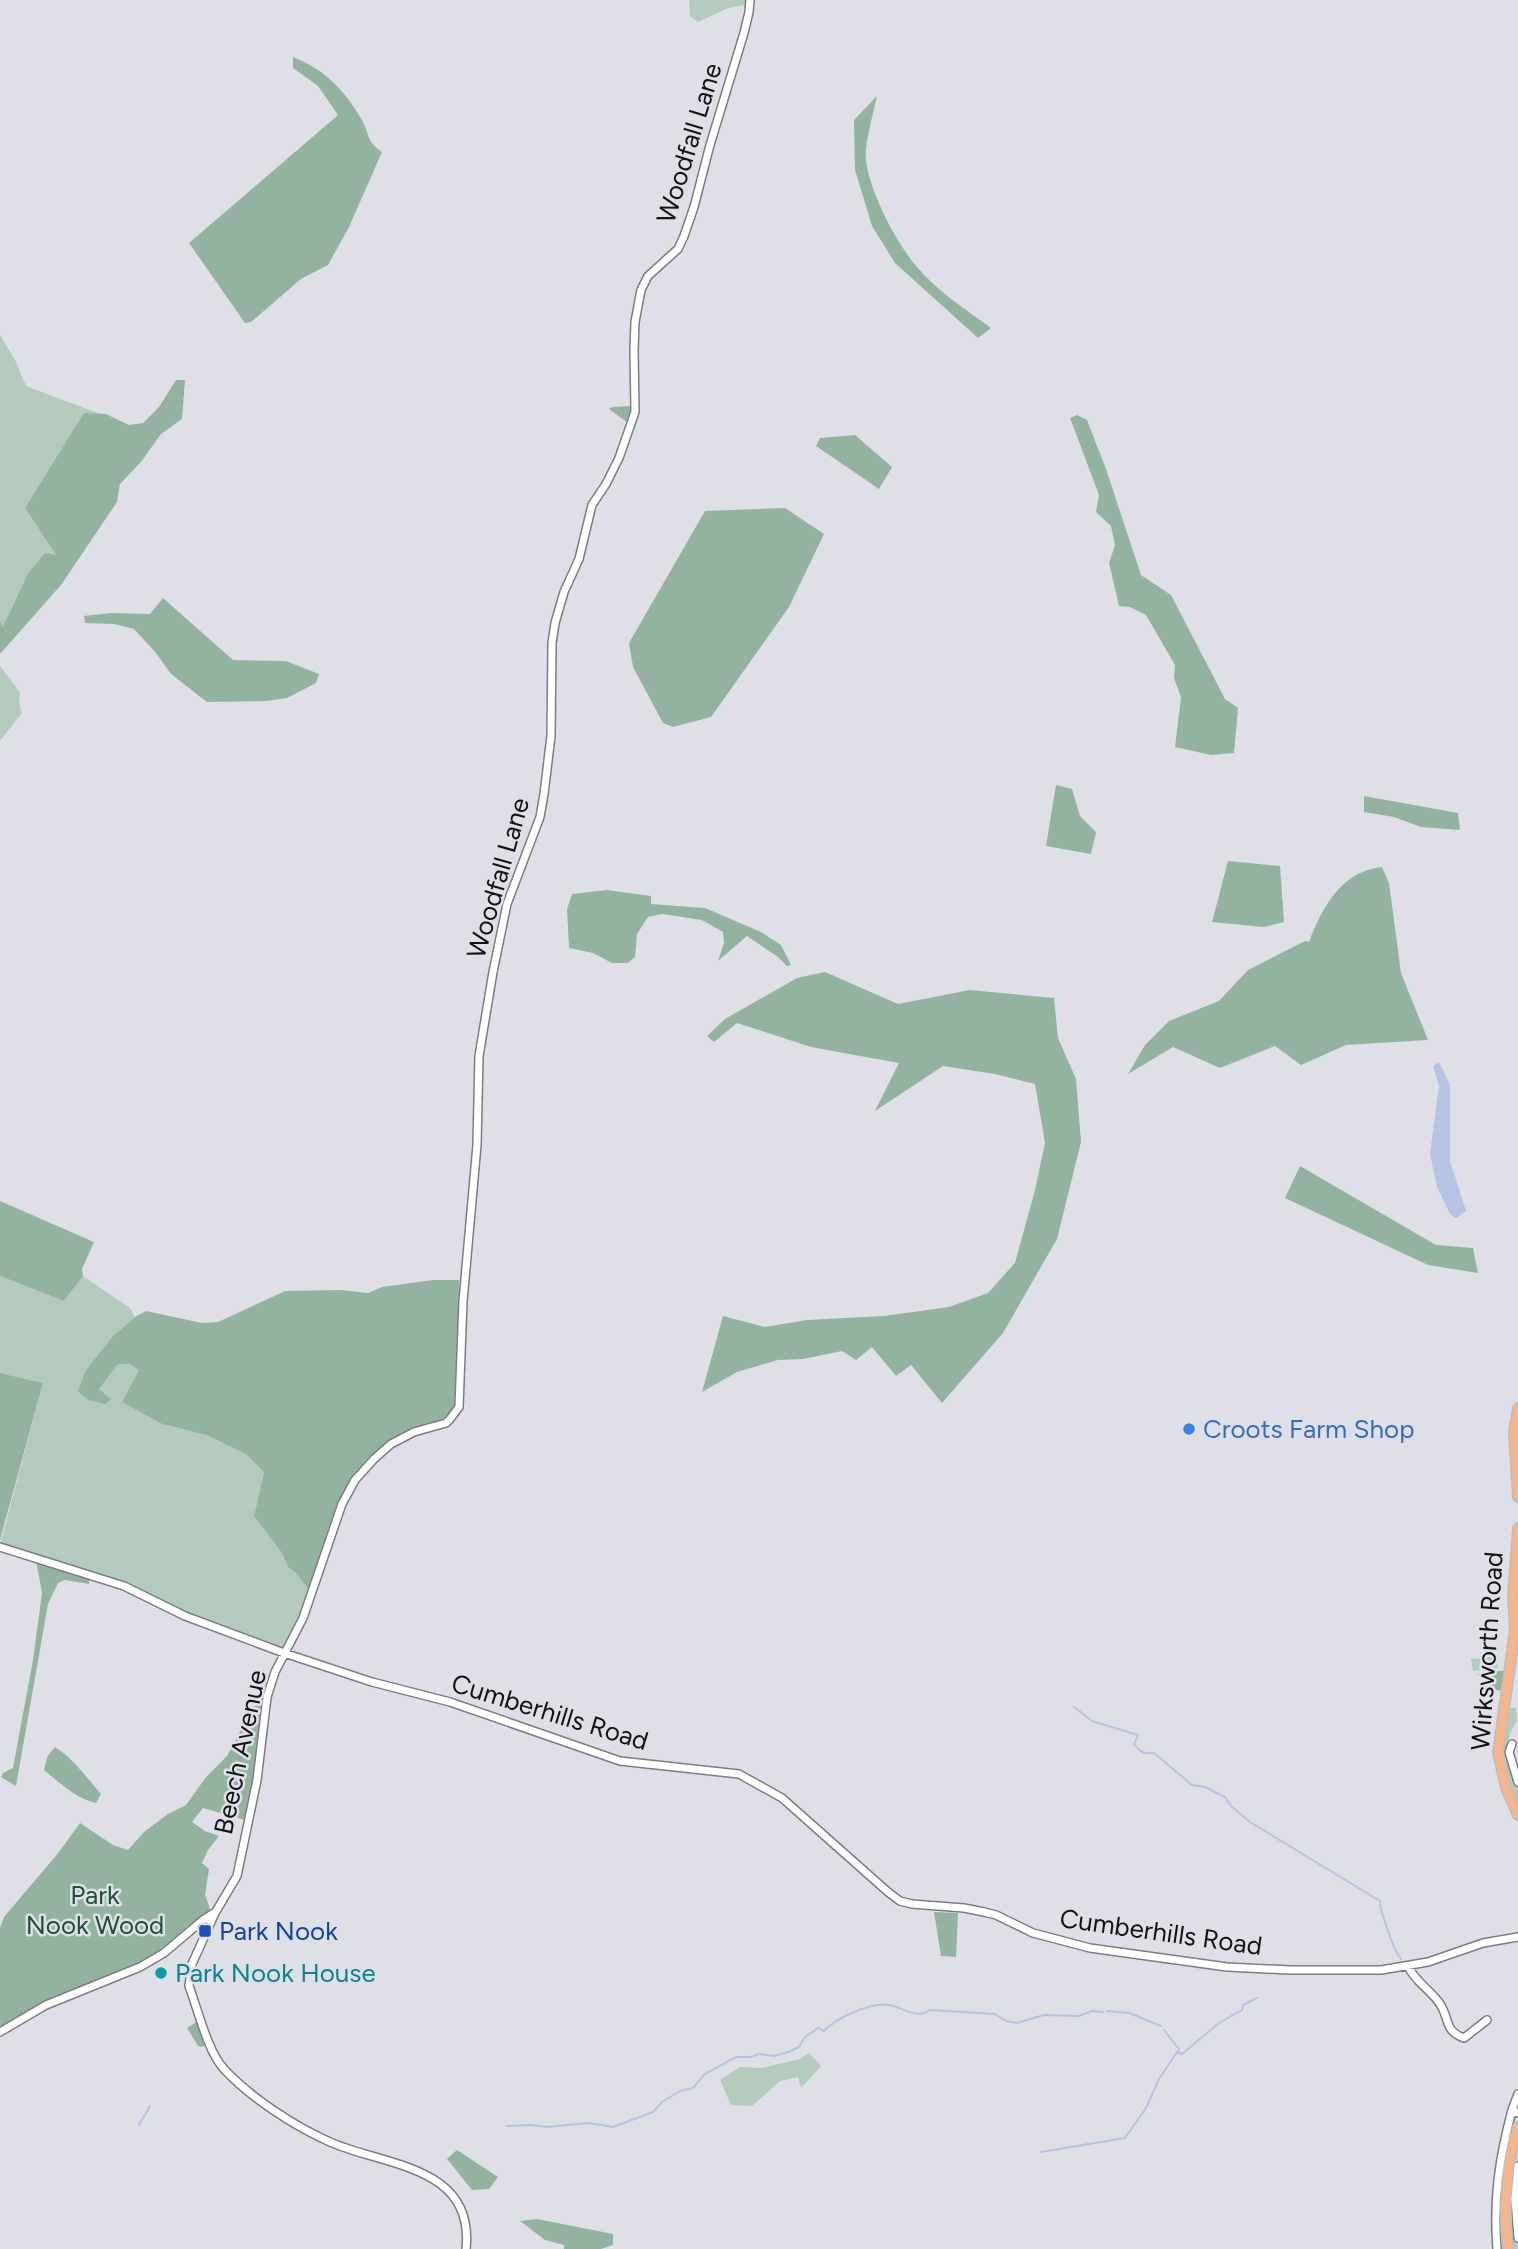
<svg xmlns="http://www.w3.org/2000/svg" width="1518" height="2249" font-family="Figtree,sans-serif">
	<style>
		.green { fill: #b3cabc }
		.forest { fill: #93b3a0 }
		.water { fill: #b5c4e2 }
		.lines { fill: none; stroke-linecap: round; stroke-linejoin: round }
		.stream { stroke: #b5c4e2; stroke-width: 2 }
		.minor-casing { stroke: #7c7d83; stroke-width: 10 }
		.major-casing { stroke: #bdbdbd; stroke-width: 12 }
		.minor { stroke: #fff; stroke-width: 7 }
		.major { stroke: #f2b58e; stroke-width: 9 }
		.shop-dot { fill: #3f7fe0; stroke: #dfe0e7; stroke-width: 2.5 }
		.transit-dot { fill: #1a4fb4; stroke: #dfe0e7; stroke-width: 2.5 }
		.culture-dot { fill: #0f9aa8; stroke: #dfe0e7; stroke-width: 2.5 }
		.labels { text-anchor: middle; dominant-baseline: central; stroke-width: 5; stroke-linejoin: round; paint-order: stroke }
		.street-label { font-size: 26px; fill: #121315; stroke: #dfe0e7 }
		.shop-label { font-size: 26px; fill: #366cbe; stroke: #dfe0e7; text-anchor: start }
		.park-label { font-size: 26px; fill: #195237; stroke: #dfe0e7 }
		.transit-label { font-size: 26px; fill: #164399; stroke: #dfe0e7; text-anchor: start }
		.culture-label { font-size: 26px; fill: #0d838f; stroke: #dfe0e7; text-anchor: start }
	</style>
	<rect width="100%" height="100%" fill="#dfe0e7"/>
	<!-- green -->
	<path class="green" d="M689,0H745V5L728,8L698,22L690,16Z
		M0,335L16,362L26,386L103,415L35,492L25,508L56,555L16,598L3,627L0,622Z
		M0,666L20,692L19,703L22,713L0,741Z
		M0,1276L64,1301L83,1276L130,1308L135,1317L112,1337L86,1370L79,1391L111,1399L99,1389L118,1364H130L140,1369L122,1402L162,1424L206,1435L246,1454L264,1472L254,1516L282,1553L288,1567L296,1573L309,1590L304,1611L283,1648L199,1620L151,1596L0,1545L43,1383L0,1373Z
		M1497,1656L1498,1668L1473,1671L1471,1659Z
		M1516,1707L1517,1721L1510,1733L1507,1752L1518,1788V1807C1501,1767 1502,1751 1507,1709Z
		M809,2053L821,2066L801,2088L798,2077L780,2081L752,2106L731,2105L720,2080L740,2067L762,2068L800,2059Z
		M1514,2114L1517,2115L1516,2119C1505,2163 1500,2204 1504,2249H1500L1498,2185Z
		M1518,2138L1512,2214L1518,2249H1511L1508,2206Z"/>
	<!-- forest -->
	<path class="forest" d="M293,57C326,70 345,91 362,120C370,135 366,141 382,152L349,227L328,265L301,279L251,322L245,323L189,243L338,115L318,86L293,68Z
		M877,96C874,111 864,146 866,160C870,193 895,240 916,266C936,290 965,309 991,328L978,338L895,263L872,226L855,170L854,120Z
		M176,380H185L182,419L161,434L141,462L120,484L117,502L61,585L0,654V622L3,626L29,572L45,553L56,555L25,508L84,413L106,414L129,425L143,423L159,407Z
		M631,406L628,423L609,409L612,407Z
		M1077,415L1087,420L1106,469L1141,575L1171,595L1225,699L1238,708L1234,753L1211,755L1175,747L1181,697L1174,678L1175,665L1146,615L1130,607L1119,606L1109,563L1115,545L1111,526L1096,512L1099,495L1070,418Z
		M855,435L892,467L879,489L816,446L820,438Z
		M785,508L824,534L789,607L711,717L673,727L663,723L633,667L629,643L705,511Z
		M163,598L233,660L286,661L319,674L316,683L287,698L266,701L207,702L171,674L156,653L134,629L114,624L85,623L84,616L112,613L150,614Z
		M1056,785L1072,789L1080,816L1096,832L1091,854L1046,846Z
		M1364,796L1458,813L1460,830L1421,827L1394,817L1364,812Z
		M1228,861L1280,866L1284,922L1264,927L1212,922Z
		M1382,867L1389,883L1401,973L1428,1040L1346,1045L1301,1065L1275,1046L1220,1068L1173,1047L1128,1074L1145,1045L1169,1021L1219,1001L1248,970L1305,941L1309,942C1322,908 1341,871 1382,867Z
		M607,890L651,896V904L705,908L761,932L781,945L791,965L787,966L778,957L747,936L718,961L724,943L723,932L702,920L662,914L648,917L637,934L635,957L628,963H612L593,953L569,948L567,909L572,894Z
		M825,972L898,1004L970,990L1054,998L1058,1038L1076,1079L1081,1142L1057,1239L1003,1333L942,1403L911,1365L896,1376L872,1347L856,1360L842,1351L803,1359L778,1360L737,1372L702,1392L723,1316L765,1327L807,1320L884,1316L949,1307L988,1293L1015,1263L1035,1190L1045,1143L1035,1084L995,1074L943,1066L875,1111L899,1063L811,1047L737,1023L714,1042L707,1036L725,1019L797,978Z
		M1300,1166L1436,1245L1473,1248L1478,1273L1428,1265L1285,1198Z
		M0,1201L94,1242L82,1269L83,1276L64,1301L0,1276Z
		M433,1280H459L458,1399L454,1407L447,1417L397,1436L374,1455L354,1477L309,1590L296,1573L288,1567L282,1553L254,1516L264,1472L246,1454L206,1435L162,1424L122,1402L139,1370L130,1364H118L99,1389L111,1399L105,1404L88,1400L78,1391L86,1370L112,1337L135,1317L146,1311L202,1323L218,1322L285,1291L341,1290L368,1293L382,1287Z
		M0,1373L43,1383L0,1540Z
		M36,1560L89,1579V1584L65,1580L58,1583L48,1604L16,1786L1,1777L3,1773L13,1768L33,1660L42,1593Z
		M1507,1670L1504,1691L1496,1690L1477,1674Z
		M263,1703L255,1770L245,1820L203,1808L192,1822L205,1831L219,1836L208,1850L202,1863L209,1869L205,1895L211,1911L164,1951L140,1965L109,1975L47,2002L0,2029V1928L4,1917L59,1852L80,1823L113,1845L128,1850L144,1832L168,1814L186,1805L206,1777L227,1756L253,1707Z
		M55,1747C74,1759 86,1777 101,1794L96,1803C75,1798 60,1783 44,1770L47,1757Z
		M934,1912L958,1913L956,1957L941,1956Z
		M198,2021L207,2044L202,2047L198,2046L187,2028Z
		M457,2150L498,2177L489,2189L472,2190L447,2159Z
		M537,2219L613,2234V2245L601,2249H564V2245L545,2240L520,2221Z"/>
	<!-- water -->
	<path class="water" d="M1439,1062L1450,1085V1161L1466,1211L1456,1218L1450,1214L1437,1187L1430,1154L1439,1085L1433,1066Z"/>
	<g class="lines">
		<!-- stream -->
		<path class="stream" d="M1074,1707L1092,1721L1138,1735L1134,1744C1140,1752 1144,1754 1154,1753L1192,1785L1205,1787L1225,1797L1231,1806L1250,1822L1380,1901C1380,1911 1394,1951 1401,1959
			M1415,1984L1427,1994
			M1107,2011L1129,2013L1161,2026
			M1164,2030L1179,2049L1178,2051
			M139,2125L150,2106
			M506,2126L531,2125L547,2127L588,2123L613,2127L653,2112L662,2102L680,2091L693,2088L705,2074L736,2057H751L759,2054L774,2056L788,2052L799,2047L804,2038L818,2028L824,2031C836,2018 871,2002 889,2005C903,2007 917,2020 930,2010L995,2014L1006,2021L1017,2023L1044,2015L1079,2016L1092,2011L1103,2012
			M1041,2152L1125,2138L1146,2108L1159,2079L1177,2052L1182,2054L1219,2023L1242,2010L1243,2005L1257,1998"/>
		<defs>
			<path id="minor" d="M0,1547L124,1586L185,1616L284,1653L372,1682L450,1702L620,1761L739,1774L782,1798L888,1892L900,1901L912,1904L964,1908L984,1912L996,1915L1033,1933L1090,1948L1227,1967L1290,1970H1381L1428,1962L1483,1943L1518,1937
				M1512,1744L1509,1752L1518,1782
				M1408,1966C1415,1982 1431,1990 1440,2004C1450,2019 1444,2031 1464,2038L1487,2020
				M0,2032L46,2005L140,1967L164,1953L203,1920L214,1913
				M1518,2094L1512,2110L1518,2113
				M1518,2166L1515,2199L1518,2238
				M466,2249C475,2165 384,2166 330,2142C294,2126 251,2098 224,2069C208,2052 198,2010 189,1986L192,1964L215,1913L237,1876L257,1780L267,1697L275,1672L303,1618L342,1504L355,1480L374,1459L391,1444L414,1432L446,1423L450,1419L459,1407L463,1301L477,1145L479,1056L493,972L507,904L540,817L544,794L551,736L552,643L555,623L564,592L579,559L592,505L606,484L619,458L635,412L634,350L635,322L641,290L648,276L678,249L684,236L694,207L710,145L744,33L749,12L750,0
				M1497,2249C1493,2199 1499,2159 1512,2110"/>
			<path id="major" d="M1518,1408L1514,1432L1518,1497
				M1518,1528L1513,1598L1515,1629L1498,1753L1506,1788L1518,1815
				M1508,2249C1503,2207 1506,2167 1518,2127"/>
		</defs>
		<!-- minor casing -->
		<use href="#minor" class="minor-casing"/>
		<!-- major casing -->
		<use href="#major" class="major-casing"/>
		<!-- minor -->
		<use href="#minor" class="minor"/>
		<!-- major -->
		<use href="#major" class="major"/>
	</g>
	<!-- markers -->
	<circle class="shop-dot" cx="1189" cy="1429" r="7"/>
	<rect class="transit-dot" x="198" y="1924" width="14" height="14" rx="3.5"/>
	<circle class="culture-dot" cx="161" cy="1973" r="7"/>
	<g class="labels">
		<!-- street labels -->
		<g class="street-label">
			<text transform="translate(689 143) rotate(-73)">Woodfall Lane</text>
			<text transform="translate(498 878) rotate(-74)">Woodfall Lane</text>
			<text transform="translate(1487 1651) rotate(-86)">Wirksworth Road</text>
			<text transform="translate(550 1712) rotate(17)">Cumberhills Road</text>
			<text transform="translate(240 1752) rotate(-78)">Beech Avenue</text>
			<text transform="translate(1161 1932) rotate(8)">Cumberhills Road</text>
		</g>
		<!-- shop labels -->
		<g class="shop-label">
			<text x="1203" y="1429">Croots Farm Shop</text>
		</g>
		<!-- park labels -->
		<g class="park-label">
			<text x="95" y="1895">Park<tspan x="95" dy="30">Nook Wood</tspan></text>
		</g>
		<!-- transit labels -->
		<g class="transit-label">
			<text x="219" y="1931">Park Nook</text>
		</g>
		<!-- culture labels -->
		<g class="culture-label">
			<text x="175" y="1973">Park Nook House</text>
		</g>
	</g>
</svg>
